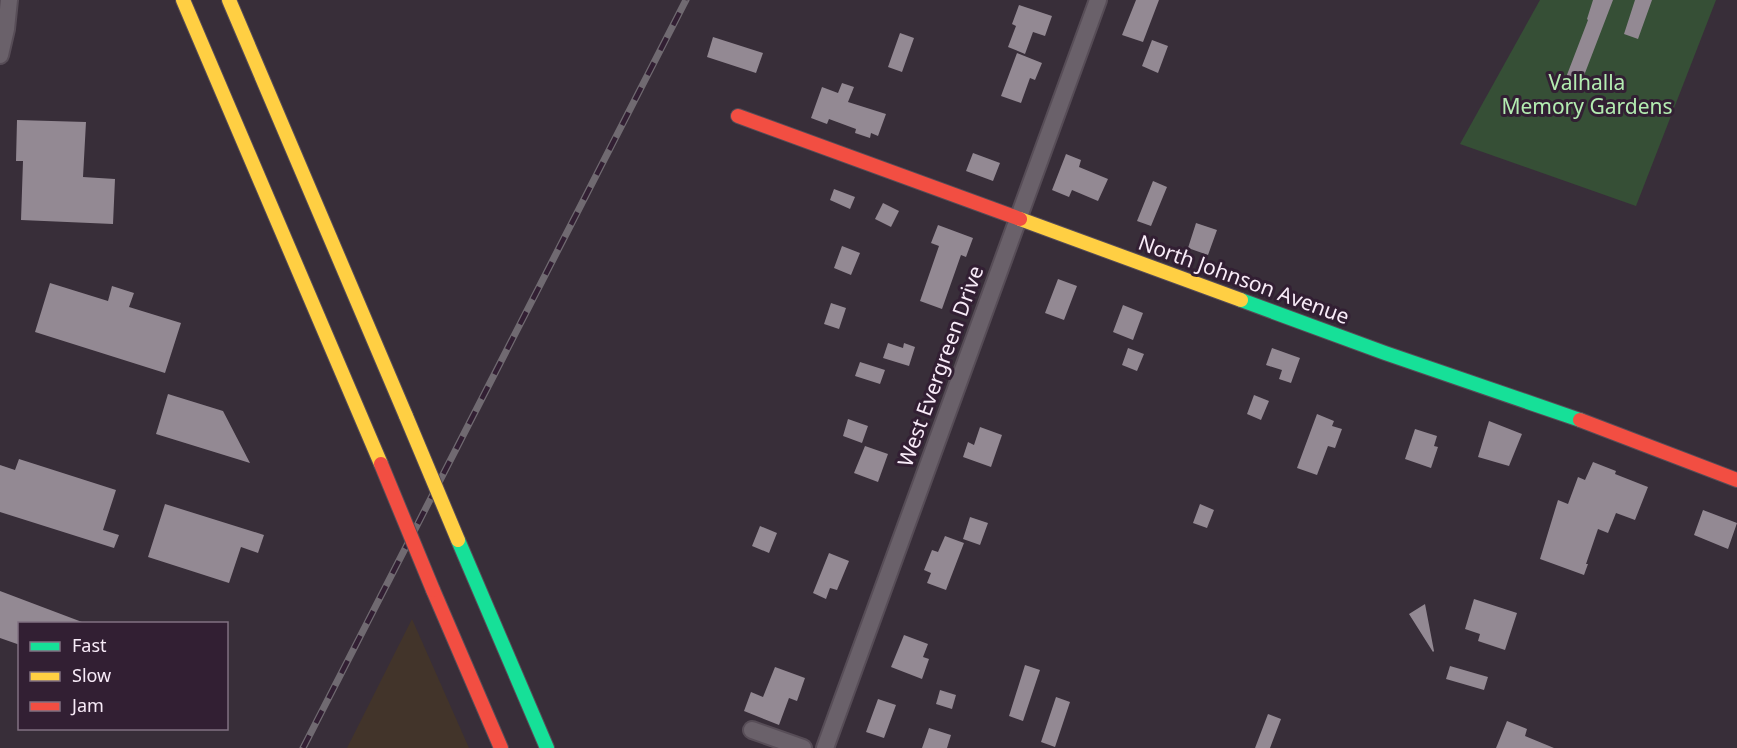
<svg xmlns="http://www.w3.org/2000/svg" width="1737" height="748" font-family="'Noto Sans',sans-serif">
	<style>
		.commercial { fill: #42342a }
		.green { fill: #364f36 }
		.building { fill: #938993 }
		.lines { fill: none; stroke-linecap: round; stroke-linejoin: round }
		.street-casing { stroke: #574d57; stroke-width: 20 }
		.fast-casing { stroke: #574d57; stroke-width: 16 }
		.slow-casing { stroke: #574d57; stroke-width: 16 }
		.jam-casing { stroke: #574d57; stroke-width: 16 }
		.street { stroke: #6a616a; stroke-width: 16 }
		.fast { stroke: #16e098; stroke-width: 14 }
		.slow { stroke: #ffcf43; stroke-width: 14 }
		.jam { stroke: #f24e42; stroke-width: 14 }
		.rail-casing { stroke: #706a71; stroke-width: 7 }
		.rail { stroke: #321f33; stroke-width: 4.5; stroke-dasharray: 14; stroke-linecap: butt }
		.slow-bridge-casing { stroke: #574d57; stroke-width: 16; stroke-linecap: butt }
		.jam-bridge-casing { stroke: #574d57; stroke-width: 16; stroke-linecap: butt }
		.slow-bridge { stroke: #ffcf43; stroke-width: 14 }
		.jam-bridge { stroke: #f24e42; stroke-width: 14 }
		.labels { text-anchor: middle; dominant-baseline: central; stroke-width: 6; stroke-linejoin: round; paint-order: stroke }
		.park-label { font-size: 21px; fill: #b3ecb1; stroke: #321f33 }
		.street-label { font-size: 21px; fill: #f8ebf8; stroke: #321f33 }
	</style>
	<rect width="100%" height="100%" fill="#382e39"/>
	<!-- commercial -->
	<path class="commercial" d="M412,619L469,748H347Z"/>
	<!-- green -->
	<path class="green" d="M1540,0H1716L1636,206L1460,144Z"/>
	<!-- building -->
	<path class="building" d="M1136,0H1159L1143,42L1122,35Z
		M1593,0H1613L1580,86L1565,80L1588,20L1587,19Z
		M1635,0H1652L1638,39L1624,34Z
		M1019,5L1052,16L1045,36L1033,32L1025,54L1008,47L1016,26L1012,24Z
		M900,33L914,38L902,72L888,67Z
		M713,37L763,53L756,73L707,57Z
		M1152,40L1168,46L1158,73L1142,66Z
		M1017,53L1042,63L1035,80L1030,78L1021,103L1001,96Z
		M842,83L854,87L848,102L886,114L878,136L871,133L870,138L855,133L856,129L829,119L827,124L811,118L822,87L838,93Z
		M17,120L86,122L83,177L115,179L113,224L21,220L23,161H16Z
		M973,153L1000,163L993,181L966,171Z
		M1066,154L1081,160L1079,167L1108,179L1098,201L1072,190L1069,197L1052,190Z
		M1153,181L1167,187L1151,226L1137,221Z
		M834,189L855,197L850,209L830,200Z
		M883,203L899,211L891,227L875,219Z
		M1196,223L1217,230L1208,255L1188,248Z
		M938,225L973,238L966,257L961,255L942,309L920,301L939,246L931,243Z
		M842,246L860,253L851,275L834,268Z
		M1058,279L1077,286L1064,320L1045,313Z
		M50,283L108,301L112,286L134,293L129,307L181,323L165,373L35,332Z
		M831,303L846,308L839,329L824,324Z
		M1123,305L1143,313L1133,340L1113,332Z
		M888,343L903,348L904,343L915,347L909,366L883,358Z
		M1128,348L1144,354L1137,371L1122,365Z
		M1272,348L1300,358L1291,383L1279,379L1282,370L1266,365Z
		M860,362L885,370L880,384L855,376Z
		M168,394L223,411L250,463L156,434Z
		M1254,395L1269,401L1261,420L1247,414Z
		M1317,414L1334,421L1332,426L1342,429L1335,448L1328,446L1317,475L1297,468Z
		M848,419L868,426L862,443L843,436Z
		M1489,421L1522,434L1509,466L1478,457Z
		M980,427L1002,435L991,467L963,457L968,442L974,445Z
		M1415,429L1437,436L1434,446L1438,447L1431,468L1405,459Z
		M865,446L888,454L878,482L854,473Z
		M19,459L116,490L103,530L119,535L114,548L0,512V465L15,470Z
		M1593,462L1616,471L1615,474L1648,487L1635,520L1616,513L1608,533L1598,529L1586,564H1588L1584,575L1540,559L1558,500L1568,504L1578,477L1585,480Z
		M165,504L264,535L258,553L241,547L229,583L148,557Z
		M1200,504L1214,510L1207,528L1193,523Z
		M1703,510L1737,523L1728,549L1694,535Z
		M970,517L988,523L980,545L963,539Z
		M760,526L777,533L769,553L752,546Z
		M945,536L964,543L946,590L927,583L931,573L924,570L932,550L938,552Z
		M829,553L849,561L837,590L830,588L826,599L813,593Z
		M0,591L82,622V624H20V645L0,638Z
		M1474,599L1517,613L1505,650L1478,641L1480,634L1465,629Z
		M1425,604L1434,651L1433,652L1409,614Z
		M904,635L928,644L923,657L929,659L922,679L891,667Z
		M1025,665L1040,670L1023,721L1009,716Z
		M1450,666L1488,677L1484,690L1446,679Z
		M775,667L805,678L797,701L789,698L779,725L744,711L751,692L763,697Z
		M940,690L956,695L952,709L936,704Z
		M1056,697L1070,702L1055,747L1041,742Z
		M878,699L896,705L884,738L866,732Z
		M1268,714L1281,719L1270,748H1255Z
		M1507,721L1527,729L1525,736L1554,748H1496Z
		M929,728L951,735L947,748H922Z"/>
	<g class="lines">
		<defs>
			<path id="street" d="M0,55L6,29L9,0
				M752,730L803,748
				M825,748L1098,0"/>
			<path id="fast" d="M1241,300L1385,353L1580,420
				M458,540L547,748"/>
			<path id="slow" d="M183,0L381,464
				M229,0L406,416
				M1020,219L1241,300"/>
			<path id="jam" d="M738,116L1020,219
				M1580,420L1737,480
				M433,590L501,748"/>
		</defs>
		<!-- street casing -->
		<use href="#street" class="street-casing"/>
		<!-- fast casing -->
		<use href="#fast" class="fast-casing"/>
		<!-- slow casing -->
		<use href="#slow" class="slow-casing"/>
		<!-- jam casing -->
		<use href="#jam" class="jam-casing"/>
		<!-- street -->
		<use href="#street" class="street"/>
		<!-- fast -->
		<use href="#fast" class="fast"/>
		<!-- slow -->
		<use href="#slow" class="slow"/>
		<!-- jam -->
		<use href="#jam" class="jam"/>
		<defs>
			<path id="rail" d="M303,748L686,0"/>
		</defs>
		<!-- rail casing -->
		<use href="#rail" class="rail-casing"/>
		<!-- rail -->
		<use href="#rail" class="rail"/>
		<defs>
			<path id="slow-bridge" d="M406,416L458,540"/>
			<path id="jam-bridge" d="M381,464L433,590"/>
		</defs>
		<!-- slow-bridge casing -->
		<use href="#slow-bridge" class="slow-bridge-casing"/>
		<!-- jam-bridge casing -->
		<use href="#jam-bridge" class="jam-bridge-casing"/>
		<!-- slow-bridge -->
		<use href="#slow-bridge" class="slow-bridge"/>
		<!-- jam-bridge -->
		<use href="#jam-bridge" class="jam-bridge"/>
	</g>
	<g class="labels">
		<!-- park labels -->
		<g class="park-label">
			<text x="1587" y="82">Valhalla<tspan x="1587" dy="24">Memory Gardens</tspan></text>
		</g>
		<!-- street labels -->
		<g class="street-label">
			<text transform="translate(1244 279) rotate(20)">North Johnson Avenue</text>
			<text transform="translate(940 366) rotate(-70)">West Evergreen Drive</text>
		</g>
	</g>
	<!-- legend -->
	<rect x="18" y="622" width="210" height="108" fill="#321f33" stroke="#817182" stroke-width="1.5"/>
	<rect x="30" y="642" width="30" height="9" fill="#16e098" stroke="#817182" stroke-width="1.5"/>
	<text x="72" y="652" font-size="18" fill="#f8ebf8">Fast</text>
	<rect x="30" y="672" width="30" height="9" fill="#ffcf43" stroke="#817182" stroke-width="1.5"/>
	<text x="72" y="682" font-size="18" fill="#f8ebf8">Slow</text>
	<rect x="30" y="702" width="30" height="9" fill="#f24e42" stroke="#817182" stroke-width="1.5"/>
	<text x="72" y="712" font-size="18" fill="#f8ebf8">Jam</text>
</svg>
